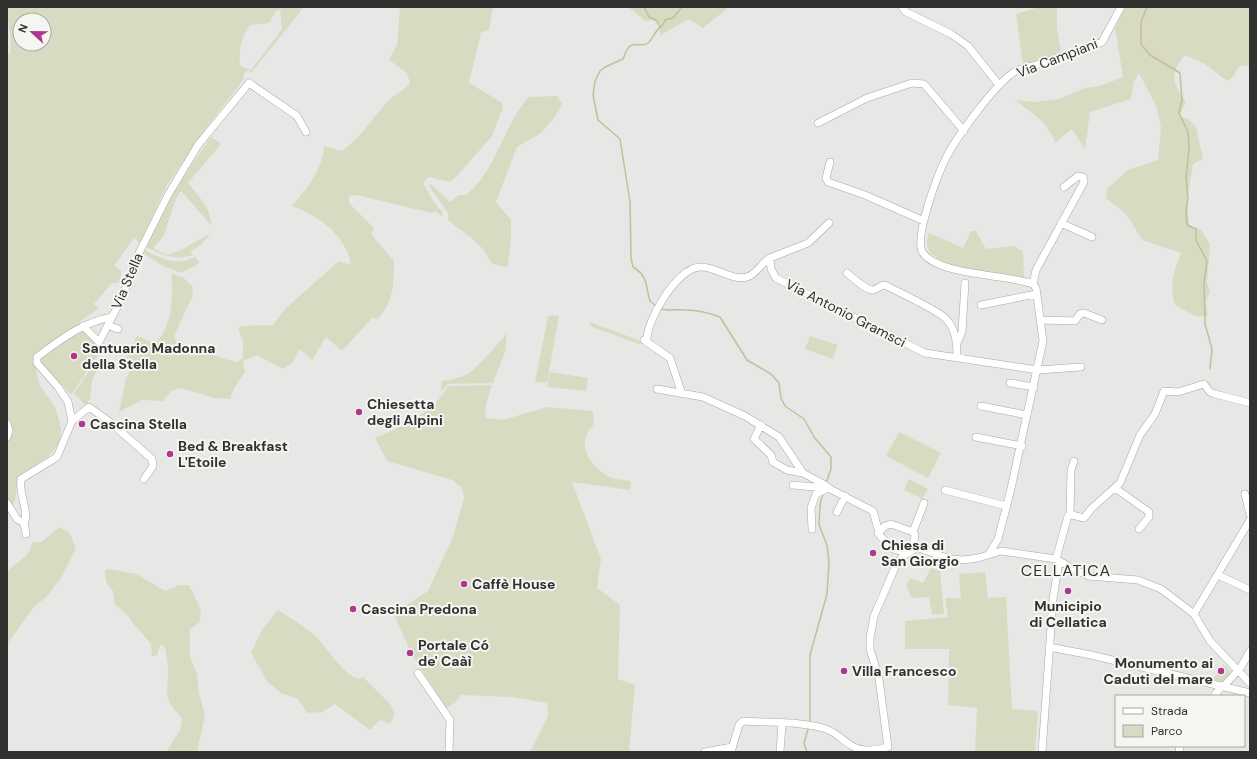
<svg xmlns="http://www.w3.org/2000/svg" width="1257" height="759" font-family="'DM Sans',sans-serif">
	<style>
		.green { fill: #d8dbc2; fill-rule: evenodd }
		.lines { fill: none; stroke-linecap: round; stroke-linejoin: round }
		.stream { stroke: #bec199; stroke-width: 1.5 }
		.minor-casing { stroke: #a7a7a4; stroke-width: 8 }
		.minor { stroke: #fff; stroke-width: 7 }
		.poi-dot { fill: #ae388f; stroke: #f5f5f2; stroke-width: 1.5 }
		.labels { text-anchor: middle; dominant-baseline: central; stroke-width: 4; stroke-linejoin: round; paint-order: stroke }
		.street-label { font-size: 14px; fill: #313130; stroke: #f5f5f2 }
		.poi-label { font-size: 14px; font-weight: bold; fill: #313130; stroke: #f5f5f2; text-anchor: start }
		.quarter-label { font-size: 16px; letter-spacing: 1px; fill: #313130; stroke: #f5f5f2 }
	</style>
	<rect width="100%" height="100%" fill="#e7e8e5"/>
	<!-- green -->
	<path class="green" d="M7,7H304L251,73L248,70L244,74L243,80L204,131L167,185L140,243L134,238L114,266L121,271L120,283H112L94,304L99,309L80,321L82,326L34,358C37,367 36,378 41,387C45,394 51,400 55,408C72,447 50,456 21,474L18,478L15,501L7,514V55L10,53C13,37 7,23 7,7ZM277,10H280L282,29L251,70L240,66C239,48 240,41 250,25L269,23ZM20,20H44V44H20Z
		M400,7H493L489,30L481,32L469,83L501,102L503,107L492,136L458,175L450,182L428,177L423,183L434,202L443,213L442,216L435,211L432,213L356,195L349,196V203L374,228L371,234L394,261C394,284 394,300 378,319L372,318L342,351L326,337L312,360L300,349L293,362L283,369L257,355L243,361L245,372L234,388L230,399L214,398L181,388L171,391L163,401L142,400L119,412L126,379L131,369L123,365L137,336L155,343C172,329 174,294 171,273L184,278L192,286L193,295L174,336L177,345C198,347 216,358 237,362L243,358V340L238,329L242,326L273,325L285,309L339,261L351,265C346,235 319,216 292,206C308,187 322,171 324,146L342,151C362,136 372,119 388,101C395,94 404,91 410,83L407,73L389,60L397,45Z
		M628,7H729L703,28C699,26 693,21 689,20C686,20 664,33 660,36V24L652,20L645,22L640,16Z
		M1039,7H1057V28L1061,52L1023,65L1016,14Z
		M1125,7H1250V66C1231,64 1240,76 1227,81L1205,64L1185,55C1168,75 1173,82 1186,102L1179,116L1188,119L1196,127L1203,159L1193,164L1187,199L1189,225L1201,230L1210,244L1207,283L1210,291L1206,301L1208,316H1195L1175,305C1169,283 1173,274 1181,253L1142,240L1127,215L1106,198L1107,189L1128,170L1158,160L1161,128L1157,108L1139,73L1134,81L1131,99L1090,112L1085,149L1072,129L1055,143C1049,123 1032,113 1015,100L1035,102L1059,99L1085,88L1100,86L1123,77L1115,28Z
		M557,96L562,104L554,118L541,133L517,147L496,202L511,220V238L508,267C485,265 492,259 480,246C471,236 458,229 448,220V213L429,186L431,184L450,202L459,195H466C489,177 499,145 513,120C517,112 523,104 528,97Z
		M211,137L221,144L188,183C197,194 212,209 211,225L181,191L176,199L163,237L154,247L156,250L168,255L181,250L211,233L201,245L190,251L193,255C175,261 162,255 146,247C162,207 186,172 211,137Z
		M971,231H976L986,249L1013,246L1023,251L1024,278C1001,274 912,271 929,233L963,248Z
		M143,249C160,258 176,267 195,257L200,263L181,273L163,266L141,252Z
		M553,315L559,316L547,383L535,382L548,316Z
		M590,322L646,343L639,344L590,326Z
		M82,328L96,345L93,351L98,355L71,395L38,359Z
		M507,333L505,352L493,383L448,384L441,392L442,381C450,380 459,378 466,375C473,372 502,340 507,333Z
		M810,336L838,345L833,359L805,349Z
		M97,359L100,363L92,381L90,399L86,406L74,393Z
		M550,372L588,378L586,391L547,387Z
		M492,385L486,404L485,418L503,420L547,407L593,411L594,424C590,429 586,433 585,440C582,456 601,475 615,479C620,480 626,480 631,481L630,490L572,482L601,559L597,588L620,605L618,679L635,685L629,752H530L548,716L547,703L513,697L461,695L455,703L446,708L412,655L393,612L400,610L428,591L453,537L464,498L462,488L452,480L387,461L375,438L413,421L435,404L449,386Z
		M899,432L941,453L928,478L886,456Z
		M909,479L928,489L922,499L904,490Z
		M60,527L70,533L76,549L61,578L47,596L33,608L7,644V571L28,554L33,542H41Z
		M931,568L940,571L944,614L932,615L929,597L912,598L906,586L910,578L923,583Z
		M109,569L137,574L165,591L179,585H189L201,610L200,622L190,629V657L197,674L199,693L205,715L197,752H166L180,730L182,718C162,698 168,694 168,669C168,662 166,654 165,647L160,645L157,655L152,656L151,644L132,622L128,616L115,604L113,591L106,582L105,570Z
		M985,572L988,598L1006,597L1012,709L1038,711L1035,752H975L977,708L948,705L949,649H905V621L948,617L945,598H961L959,574Z
		M278,610C290,618 304,626 314,635C330,650 338,670 358,679L363,677L390,704L395,714L390,724L380,720L370,730L335,704L322,712L307,713L298,699L281,693L267,681L251,653L262,630Z
		M1223,664L1232,673L1222,682L1213,680Z"/>
	<g class="lines">
		<!-- stream -->
		<path class="stream" d="M644,7L649,17L656,20L660,27
			M1147,7L1141,22V44L1150,55L1180,73L1182,100L1179,113L1188,132L1189,148L1186,178L1188,198L1186,211L1187,225L1196,229V240L1207,261L1204,283L1205,324L1212,349L1210,369
			M655,305L650,301C645,285 649,277 633,267L631,258L630,202L620,139L598,120L593,95L595,81L600,71L605,67L623,59C625,55 626,50 629,47C634,41 643,48 648,43C654,38 654,31 662,26L665,20L673,18L682,7
			M661,309C669,311 677,309 686,310C697,310 709,313 720,317L747,360L771,374L779,383L781,398L785,406L804,419L814,437L831,457V469L826,483
			M810,721V655L827,594L829,562L827,545L819,525L820,505L823,493
			M807,752L804,743L808,729"/>
		<defs>
			<path id="minor" d="M902,7L906,12L951,34L968,46L999,85
				M818,123L867,98L912,83L924,84L964,131
				M830,162L826,178L828,182L865,195L924,221
				M829,223L808,243L770,258L771,269L776,278L925,353L1038,370L1081,367
				M1061,223L1092,237
				M847,273C852,277 867,291 873,290C878,289 880,285 885,285C898,292 938,310 946,319C956,329 957,344 957,358
				M1033,284C1006,274 940,276 923,253C913,239 938,174 946,158C956,138 997,81 1016,71C1022,68 1030,67 1036,65C1058,57 1081,51 1102,42L1121,7
				M1033,284L1036,270L1084,182L1083,177L1078,176L1064,187
				M981,305L1036,294
				M1041,320L1075,321L1080,314L1084,313L1102,320
				M108,325L118,329
				M83,326L99,342L122,298L139,253L168,195L198,145L249,83L297,116L306,132
				M644,340L670,358L682,394
				M647,341C646,320 677,269 699,267C716,266 731,281 747,277C756,275 762,262 770,258
				M957,343L962,332L965,283
				M1010,383L1034,387
				M657,389L703,397L745,416L779,437L803,473L825,485L830,489L873,511L880,536L893,549L907,553
				M981,406L1027,415
				M72,421L89,407L110,422L152,459L153,466L144,479
				M7,424L9,430L7,437
				M761,425L754,439L771,455L773,462L787,470L803,473
				M976,437L1022,446
				M793,485L825,488
				M1115,488L1149,512V517L1139,529
				M945,490L1006,506
				M1245,494L1250,515
				M7,503L17,519L24,523
				M837,512L845,496
				M1070,515L1071,470L1074,461
				M24,523C30,514 18,492 21,479L57,457L72,421L68,402L58,387L37,363V357C60,340 83,322 112,317
				M24,523L26,534
				M812,529L811,508L816,494L828,488
				M878,533L885,526L891,524L913,532
				M913,546L915,535L913,532L924,503
				M989,554L998,539L1010,493L1043,341L1036,288L1033,284
				M1056,559L1075,570L1089,576L1138,580L1161,589L1194,614L1210,641L1250,683
				M1218,575L1250,590
				M1194,614L1250,520
				M1049,647L1091,655L1250,693
				M418,673L450,720L449,752
				M1224,686L1241,667L1250,651
				M1214,696L1222,686
				M888,747L879,679L870,649V638L874,616L897,563L903,556L913,550V546L950,559L963,560L978,558L1001,551L1056,559L1068,516L1072,515L1084,518L1092,508L1120,483L1140,435L1155,414L1164,391L1178,392L1204,384L1210,392L1215,394L1250,403
				M705,752L732,747
				M731,752L739,725L743,721C768,723 803,721 826,729C836,732 843,741 852,746C862,752 877,750 888,747
				M780,752L782,724
				M1042,752L1053,599L1059,562
				M1179,752L1180,746"/>
		</defs>
		<!-- minor casing -->
		<use href="#minor" class="minor-casing"/>
		<!-- minor -->
		<use href="#minor" class="minor"/>
	</g>
	<!-- markers -->
	<g class="poi-dot">
		<circle cx="74" cy="356" r="4"/>
		<circle cx="359" cy="412" r="4"/>
		<circle cx="82" cy="424" r="4"/>
		<circle cx="170" cy="454" r="4"/>
		<circle cx="873" cy="553" r="4"/>
		<circle cx="464" cy="584" r="4"/>
		<circle cx="1068" cy="591" r="4"/>
		<circle cx="353" cy="609" r="4"/>
		<circle cx="410" cy="653" r="4"/>
		<circle cx="844" cy="671" r="4"/>
		<circle cx="1221" cy="671" r="4"/>
	</g>
	<g class="labels">
		<!-- street labels -->
		<g class="street-label">
			<text transform="translate(1057 58) rotate(-21)">Via Campiani</text>
			<text transform="translate(127 281) rotate(-67)">Via Stella</text>
			<text transform="translate(846 313) rotate(27)">Via Antonio Gramsci</text>
		</g>
		<!-- poi labels -->
		<g class="poi-label">
			<text x="82" y="348">Santuario Madonna<tspan x="82" dy="16">della Stella</tspan></text>
			<text x="367" y="404">Chiesetta<tspan x="367" dy="16">degli Alpini</tspan></text>
			<text x="90" y="424">Cascina Stella</text>
			<text x="178" y="446">Bed &amp; Breakfast<tspan x="178" dy="16">L'Etoile</tspan></text>
			<text x="881" y="545">Chiesa di<tspan x="881" dy="16">San Giorgio</tspan></text>
			<text x="472" y="584">Caffè House</text>
			<text x="1068" y="606" text-anchor="middle">Municipio<tspan x="1068" dy="16">di Cellatica</tspan></text>
			<text x="361" y="609">Cascina Predona</text>
			<text x="418" y="645">Portale Có<tspan x="418" dy="16">de' Caàì</tspan></text>
			<text x="1213" y="663" text-anchor="end">Monumento ai<tspan x="1213" dy="16">Caduti del mare</tspan></text>
			<text x="852" y="671">Villa Francesco</text>
		</g>
		<!-- quarter labels -->
		<g class="quarter-label">
			<text x="1066" y="570">CELLATICA</text>
		</g>
	</g>
	<!-- border -->
	<rect width="1257" height="759" fill="none" stroke="#313130" stroke-width="16"/>
	<!-- legend -->
	<rect x="1115" y="695" width="130" height="52" fill="#f5f5f2" stroke="#a7a7a4"/>
	<rect x="1123" y="708" width="20" height="6" fill="#ffffff" stroke="#a7a7a4"/>
	<text x="1151" y="715" font-size="12" fill="#313130">Strada</text>
	<rect x="1123" y="725" width="20" height="12" fill="#d8dbc2" stroke="#a7a7a4"/>
	<text x="1151" y="735" font-size="12" fill="#313130">Parco</text>
	<!-- north arrow -->
	<g transform="translate(32 32) rotate(292)"><circle r="19" fill="#f5f5f2" stroke="#a7a7a4"/>
	<path d="M0-3L7 15L0 10L-7 15Z" fill="#ae388f"/>
	<text y="-6" font-size="11" font-weight="bold" text-anchor="middle" fill="#313130">N</text>
	</g>
</svg>
